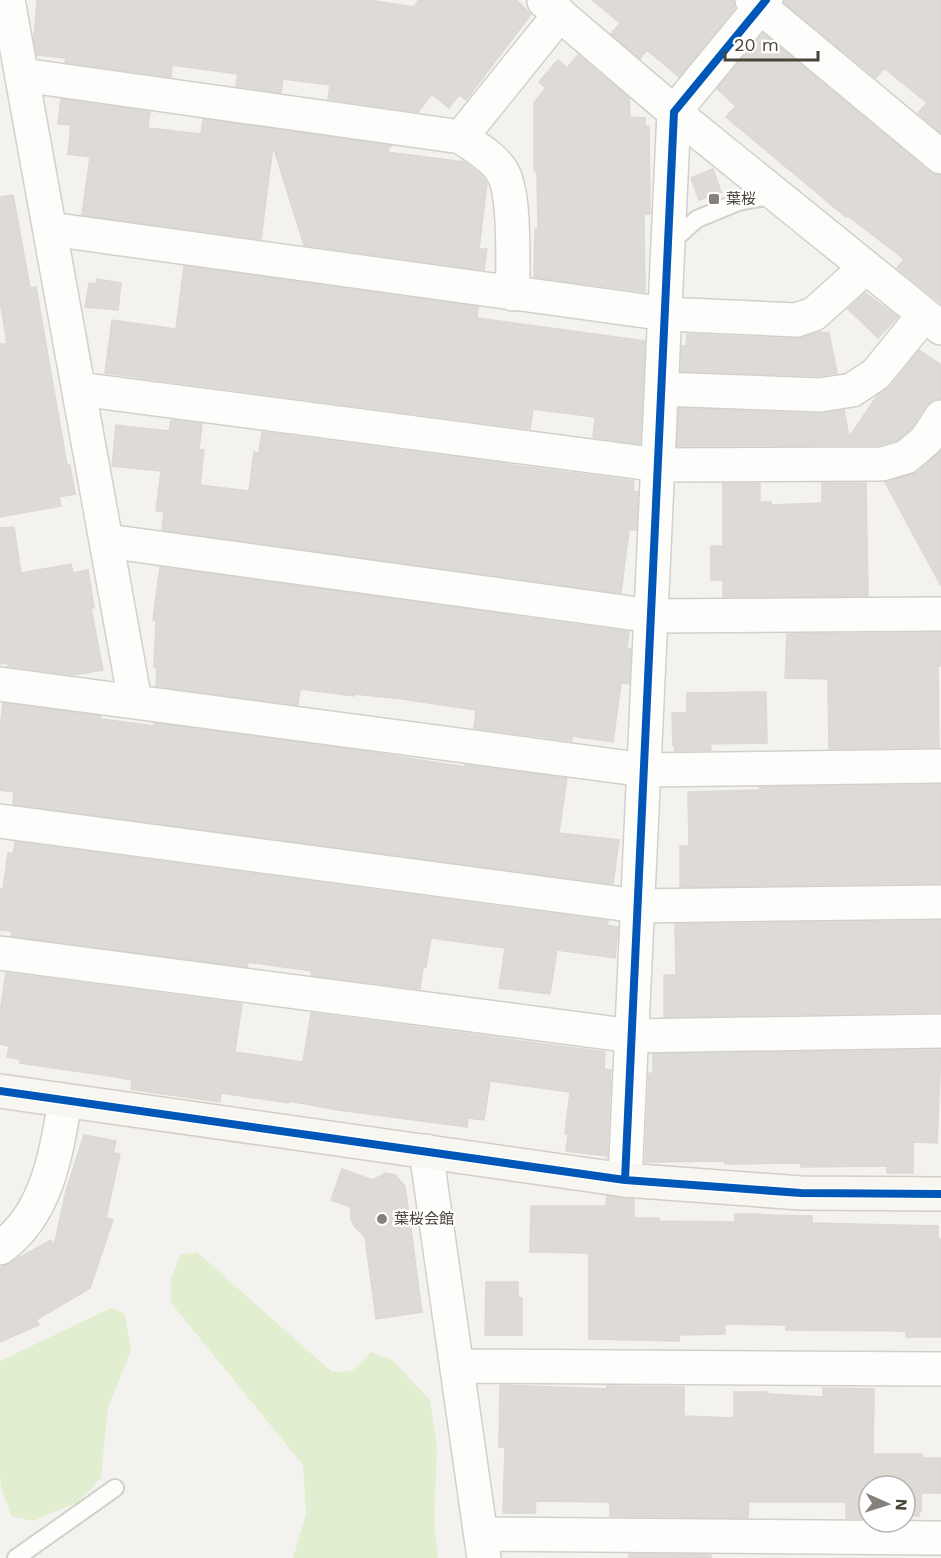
<svg xmlns="http://www.w3.org/2000/svg" width="941" height="1558" font-family="'Work Sans','Noto Sans JP',sans-serif">
	<style>
		.green { fill: #e1eecf }
		.building { fill: #dedbd6; stroke: #dcd9d4; stroke-width: 1.5 }
		.lines { fill: none; stroke-linecap: round; stroke-linejoin: round }
		.lane-casing { stroke: #d2d0cb; stroke-width: 20 }
		.street-casing { stroke: #d2d0cb; stroke-width: 36 }
		.secondary-casing { stroke: #d3cfc5; stroke-width: 36 }
		.lane { stroke: #fdfdfc; stroke-width: 16 }
		.street { stroke: #fdfdfc; stroke-width: 33 }
		.secondary { stroke: #f7f6f1; stroke-width: 33 }
		.cycleway-casing { stroke: #fff; stroke-width: 11 }
		.cycleway { stroke: #0057b8; stroke-width: 8 }
		.poi-dot { fill: #868178; stroke: #fff; stroke-width: 2 }
		.labels { text-anchor: middle; dominant-baseline: central; stroke-width: 4.5; stroke-linejoin: round; paint-order: stroke }
		.poi-label { font-size: 15px; fill: #4b4439; stroke: #fff; text-anchor: start }
	</style>
	<rect width="100%" height="100%" fill="#f4f2ee"/>
	<!-- green -->
	<path class="green" d="M197,1252L332,1372L352,1371L371,1352L392,1360L430,1400L437,1447L434,1522L438,1558H293L306,1514L303,1465L171,1303V1279L180,1255Z
		M111,1308L125,1314L131,1351L108,1407L101,1478L78,1502L33,1521L11,1516L1,1487L0,1473V1361Z"/>
	<!-- building -->
	<path class="building" d="M37,0H369L413,7L419,0H516L531,14L466,100L459,95L449,108L432,94L418,112L328,99L330,85L283,79L281,93L236,86L238,74L172,65L171,77L65,62L66,58L37,55L34,38Z
		M592,0H734L735,8L679,77L647,50L640,59L611,34L620,23Z
		M784,0H941V133L918,113L927,103L884,68L876,78L784,3Z
		M763,33L929,171L941,175V303L897,268L904,259L848,216L846,217L726,117L736,106L717,89Z
		M578,55L629,98L630,117L645,118V126H649L650,214H644L645,292L534,277L535,229H538L537,173L534,170V103L546,88L539,82L558,60L567,68Z
		M61,99L150,112L148,128L201,134L203,119L391,146L387,152L464,162L482,176L487,184L479,249H487L484,270L304,245L273,146L261,239L82,215L90,157L68,154L71,125L58,124Z
		M713,169L721,192L699,200L691,178Z
		M13,195L30,288L36,287L67,465H70L75,494L59,497L61,506L0,517V344H7L0,300V197Z
		M184,266L478,307L477,318L645,341L640,444L593,437L595,417L533,409L530,429L105,373L112,320L176,329Z
		M97,279L121,283L118,310L85,307L89,283L96,284Z
		M865,293L898,317L878,338L848,309Z
		M818,332L829,333L837,373L819,376L681,371L682,346H686L687,334L795,339Z
		M919,350L941,365V398L932,401L926,406L912,427L897,440L879,445H866L865,443V445L677,446L679,408L819,414L844,410L849,437L877,396L891,386Z
		M171,420L202,424L199,450H204L200,485L249,491L254,452L259,453L262,432L634,481L633,491L638,492L636,530H629L621,593L162,530L164,511H156L161,471L112,466L116,425L169,431Z
		M941,451V586L885,482L918,472Z
		M723,483H760V502H771V505L822,503V483H866L868,596L723,597V580H711V546H723Z
		M14,527L21,573L71,564L73,573L88,570L94,608H91L103,670L74,675L8,666V663L0,664V528Z
		M160,567L629,632L627,648L631,649L629,684L621,683L613,742L572,736V741L474,728L476,710L402,699L354,694V696L300,689L298,705L156,686L157,667H154L156,620H153Z
		M941,633V666H938L939,747L829,749L828,679L785,678L787,634Z
		M766,692L767,743L710,744L711,750L675,751V746H673L672,713H687V693Z
		M3,703L101,716V719L154,726V723L363,751L465,767V765L567,778L559,833L619,840L613,884L13,804L14,792L0,790V728Z
		M941,785V883L680,887V846H689L688,792L760,790V787Z
		M15,842L608,921L607,925L618,927L615,958L557,950L550,994L499,988L505,948L431,938L426,967H423L420,989L311,975L312,971L248,962L247,967L11,936L12,931L0,930V889H3L8,853L13,854Z
		M941,921V1012L664,1017V975H676L675,924Z
		M6,973L242,1004L235,1052L303,1062L311,1013L605,1052L604,1069L611,1070L607,1159V1156L566,1151L568,1134H565L570,1092L490,1081L484,1120L468,1118L467,1127L338,1110L289,1101V1103L221,1093L220,1102L163,1094L131,1089L132,1080L116,1077L20,1063V1059L7,1057L9,1046L0,1044V1013Z
		M941,1050L937,1143L913,1142V1173H887V1166L801,1167V1163L725,1164V1161L645,1162L649,1073L653,1074V1054Z
		M84,1135L116,1141L113,1153L120,1154L106,1218L113,1220L90,1288L36,1320L39,1325L0,1342V1268L51,1240L54,1246L66,1191Z
		M342,1169L373,1180L386,1173L395,1175L405,1186L422,1312L376,1319L365,1237L354,1226L351,1219V1207L331,1200Z
		M607,1196L634,1199V1218H659V1221L735,1222V1214H760V1215L812,1216V1223L938,1226V1239H941V1337H906V1331L786,1330V1325L725,1324V1334L679,1335V1341L589,1339V1253L530,1252L531,1206H606Z
		M486,1282H518V1298H522V1335H485Z
		M500,1385L607,1389V1386L684,1387V1416L734,1418V1392H768V1394L823,1397V1388L874,1389L873,1454H922V1458H941V1493H921V1511H919V1516H905V1486H869V1519L846,1518V1502H749L748,1518L610,1516V1502L536,1501L535,1513H503L505,1447H499Z
		M629,1554L711,1555V1558H629Z"/>
	<g class="lines">
		<defs>
			<path id="lane" d="M670,243L697,219L738,202L776,195
				M16,1558L115,1488"/>
			<path id="street" d="M8,0L135,701
				M752,0L941,157
				M544,1L674,112L941,328
				M23,75L461,137L560,14
				M461,137C475,147 495,158 503,173C516,198 512,264 513,294
				M50,229L666,314L796,320L814,314L866,267
				M79,389L659,465L882,464L906,457L926,440L941,417
				M662,389L820,395L852,390L876,374L924,315
				M107,541L652,616L941,614
				M0,684L645,770L941,766
				M0,821L638,906L941,902
				M0,953L632,1036L941,1031
				M426,1151L484,1558
				M625,1180L674,112L766,0
				M0,1248C47,1215 56,1154 65,1101
				M457,1366L941,1369
				M481,1534L938,1538"/>
			<path id="secondary" d="M0,1091L625,1180L801,1193L941,1194"/>
		</defs>
		<!-- lane casing -->
		<use href="#lane" class="lane-casing"/>
		<!-- street casing -->
		<use href="#street" class="street-casing"/>
		<!-- secondary casing -->
		<use href="#secondary" class="secondary-casing"/>
		<!-- lane -->
		<use href="#lane" class="lane"/>
		<!-- street -->
		<use href="#street" class="street"/>
		<!-- secondary -->
		<use href="#secondary" class="secondary"/>
		<defs>
			<path id="cycleway" d="M0,1091L625,1180L801,1193L941,1194
				M625,1180L674,112L766,0"/>
		</defs>
		<!-- cycleway casing -->
		<use href="#cycleway" class="cycleway-casing"/>
		<!-- cycleway -->
		<use href="#cycleway" class="cycleway"/>
	</g>
	<!-- markers -->
	<g class="poi-dot">
		<rect x="708" y="193" width="12" height="12" rx="3"/>
		<circle cx="382" cy="1219" r="6"/>
	</g>
	<g class="labels">
		<!-- poi labels -->
		<g class="poi-label">
			<text x="726" y="199">葉桜</text>
			<text x="394" y="1219">葉桜会館</text>
		</g>
	</g>
	<!-- north arrow -->
	<g transform="translate(887 1504) rotate(93)"><circle r="28" fill="#ffffff" stroke="#b7b4b0" stroke-width="1.5"/>
	<path d="M0-4.5L10 22L0 15L-10 22Z" fill="#868178"/>
	<text y="-9" font-size="16" font-weight="bold" text-anchor="middle" fill="#4b4439">N</text>
	</g>
	<!-- scale -->
	<path d="M725 51v9h93v-9" fill="none" stroke="#4b4439" stroke-width="3"/>
	<text x="734" y="51" font-size="18" fill="#4b4439" stroke="#ffffff" stroke-width="4.5" paint-order="stroke">20 m</text>
</svg>
